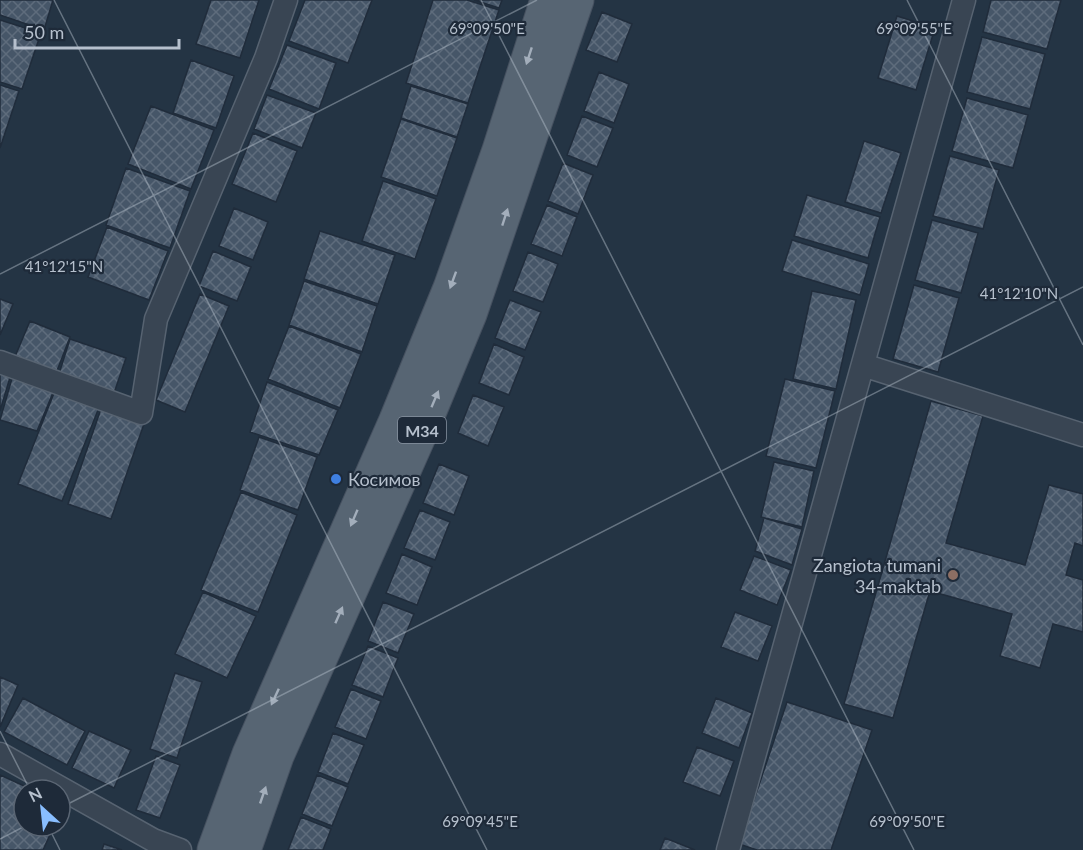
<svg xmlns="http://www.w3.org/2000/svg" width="1083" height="850" font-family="Lato,sans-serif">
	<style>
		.building { fill: url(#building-cross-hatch); stroke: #202c3b; stroke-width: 1.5 }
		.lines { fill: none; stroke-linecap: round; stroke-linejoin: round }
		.minor-casing { stroke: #576371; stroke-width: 25 }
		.primary-casing { stroke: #465160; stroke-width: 35 }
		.minor { stroke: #394553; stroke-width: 22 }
		.primary { stroke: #576573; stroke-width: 33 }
		.oneway { fill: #a3aebb }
		.ticks { fill: none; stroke: #b6c0cd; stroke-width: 1.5; stroke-opacity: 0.45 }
		.shop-dot { fill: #3f7fe0; stroke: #1e2a39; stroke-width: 2 }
		.education-dot { fill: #8d6e63; stroke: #1e2a39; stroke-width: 2 }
		.labels { text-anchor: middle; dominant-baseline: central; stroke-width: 4.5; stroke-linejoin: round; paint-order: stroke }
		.shield { fill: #1e2a39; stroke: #8893a1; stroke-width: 1.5 }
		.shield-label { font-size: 16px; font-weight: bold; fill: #b6c0cd }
		.poi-label { font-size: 18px; fill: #b6c0cd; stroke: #1e2a39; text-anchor: start }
		.ticks-label { font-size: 15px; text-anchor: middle; fill: #b6c0cd; stroke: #1e2a39; stroke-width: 4.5; stroke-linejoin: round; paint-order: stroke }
	</style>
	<defs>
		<pattern id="building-cross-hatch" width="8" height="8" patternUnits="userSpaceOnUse" patternTransform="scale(1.5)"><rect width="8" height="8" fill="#465668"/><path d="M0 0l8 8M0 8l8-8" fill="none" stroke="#5e6c7c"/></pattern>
	</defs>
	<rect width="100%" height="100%" fill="#243444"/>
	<!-- building -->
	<path class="building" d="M0,0H53L44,30L0,15Z
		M211,0H259L240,58L196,44Z
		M305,0H372L348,63L289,41Z
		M433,0H467L499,10L468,103L406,83Z
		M474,0H502L499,8Z
		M991,0H1061L1047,49L983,32Z
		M602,12L632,24L617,62L586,50Z
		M897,16L935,28L916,90L878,78Z
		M0,20L41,33L22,89L0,82Z
		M982,37L1045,54L1030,109L967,92Z
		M287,45L336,63L319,109L269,89Z
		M191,60L234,76L216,128L173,113Z
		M599,72L629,84L614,123L584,111Z
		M0,85L19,91L0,148Z
		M411,86L468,104L457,137L401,118Z
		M267,95L316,113L302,148L254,129Z
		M967,98L1028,115L1013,168L952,151Z
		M151,106L214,130L191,189L128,164Z
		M582,116L613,128L597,167L567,155Z
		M401,119L457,138L437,196L381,177Z
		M253,133L297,151L276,202L232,184Z
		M864,141L901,153L881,213L845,202Z
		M950,156L999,170L983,229L933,216Z
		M563,163L593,175L578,214L548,201Z
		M126,168L190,191L170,248L106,225Z
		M383,181L436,199L415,259L362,241Z
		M807,195L880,217L868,258L794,236Z
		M547,205L577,217L562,256L531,244Z
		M234,208L268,222L253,260L219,246Z
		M932,220L978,233L961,293L915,280Z
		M107,227L168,251L149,300L88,277Z
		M320,231L395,255L378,304L304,279Z
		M792,240L869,264L860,295L782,271Z
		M213,251L251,267L237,301L199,286Z
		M528,252L558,264L543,302L513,291Z
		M304,281L377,306L362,352L289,325Z
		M914,285L959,298L938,372L893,359Z
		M812,291L856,300L836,389L793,379Z
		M200,294L229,306L185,412L156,400Z
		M0,299L13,304L0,335Z
		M510,300L541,312L525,350L495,338Z
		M30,321L70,337L55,376L14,359Z
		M289,326L361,354L340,408L268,379Z
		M70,339L126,358L113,396L58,377Z
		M494,344L524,357L509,395L479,383Z
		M0,371L11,374L0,411Z
		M13,375L55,388L37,431L0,420Z
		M785,379L835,391L816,468L766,456Z
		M267,382L338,410L319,455L250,432Z
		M56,388L100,405L62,501L18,484Z
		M473,395L504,407L488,446L458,433Z
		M931,401L983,416L946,543L1025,565L1049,485L1083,494V546L1075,543L1066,575L1083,580V632L1053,624L1040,668L1000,656L1012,614L930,591L893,718L844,704Z
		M102,406L145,421L111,519L68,504Z
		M259,437L317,457L298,510L240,490Z
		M774,462L814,471L802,527L761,517Z
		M439,464L469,476L454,515L423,503Z
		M241,492L297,515L258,612L201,590Z
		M420,510L450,522L435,560L404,548Z
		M764,518L802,529L792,565L755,551Z
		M402,554L432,567L417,605L386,593Z
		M754,556L791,570L777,605L740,590Z
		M203,592L256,616L227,678L175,654Z
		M383,602L414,614L398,653L368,641Z
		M735,612L772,626L758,661L721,647Z
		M368,646L398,658L383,697L352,685Z
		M175,673L202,682L177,758L150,749Z
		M0,677L18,685L0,727Z
		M351,689L381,701L366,739L335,727Z
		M23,698L85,731L67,765L4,732Z
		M716,698L752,713L739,748L702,733Z
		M787,702L872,730L831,850H757L739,844Z
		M89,731L131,750L114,788L72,768Z
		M333,733L364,745L348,784L318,772Z
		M697,747L734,761L720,796L683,782Z
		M156,756L180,765L160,818L136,810Z
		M0,775L33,790H24V826H54L43,850H0Z
		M317,775L348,787L332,826L302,814Z
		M301,817L331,829L323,850H288Z
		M665,838L695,850H660Z
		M104,844L122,850H102Z"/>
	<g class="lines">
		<defs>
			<path id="minor" d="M0,362L141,413L156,319L266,58L286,0
				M863,365L1083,435
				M0,754L153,840L180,850
				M728,850L964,0"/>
			<path id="primary" d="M214,850L249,754L396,420L450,288L499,150L547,0
				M244,850L277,756L422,430L470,314L577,0"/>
		</defs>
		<!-- minor casing -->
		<use href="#minor" class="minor-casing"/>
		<!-- primary casing -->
		<use href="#primary" class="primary-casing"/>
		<!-- minor -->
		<use href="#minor" class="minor"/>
		<!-- primary -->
		<use href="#primary" class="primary"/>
	</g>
	<!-- one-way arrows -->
	<defs><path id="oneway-solid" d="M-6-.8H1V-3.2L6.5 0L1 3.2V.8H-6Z" transform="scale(1.5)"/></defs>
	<g class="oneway">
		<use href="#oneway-solid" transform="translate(529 56) rotate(108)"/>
		<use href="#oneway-solid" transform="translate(505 217) rotate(-72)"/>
		<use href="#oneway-solid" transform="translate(453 280) rotate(110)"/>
		<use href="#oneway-solid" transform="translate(435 399) rotate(-67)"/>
		<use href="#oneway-solid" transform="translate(354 518) rotate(113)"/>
		<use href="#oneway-solid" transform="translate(339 615) rotate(-66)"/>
		<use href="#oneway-solid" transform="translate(275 697) rotate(115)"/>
		<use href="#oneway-solid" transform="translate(263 795) rotate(-71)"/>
	</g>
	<!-- ticks -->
	<path class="ticks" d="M54,0L487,850M481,0L914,850M907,0L1083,345M0,274L537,0M0,731L30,790M60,808L1083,287M48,826L60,850M0,839L25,826"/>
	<!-- markers -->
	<circle class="shop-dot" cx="336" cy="479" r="6"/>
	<circle class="education-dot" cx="953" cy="575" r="6"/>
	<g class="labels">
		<!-- shield labels -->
		<rect class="shield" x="398" y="417" width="48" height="26" rx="4.5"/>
		<g class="shield-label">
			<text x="422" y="430">M34</text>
		</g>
		<!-- poi labels -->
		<g class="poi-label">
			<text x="348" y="479">Косимов</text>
			<text x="941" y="565" text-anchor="end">Zangiota tumani<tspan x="941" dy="21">34-maktab</tspan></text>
		</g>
	</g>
	<g class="ticks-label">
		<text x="487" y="34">69°09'50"E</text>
		<text x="914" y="34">69°09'55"E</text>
		<text x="64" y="272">41°12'15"N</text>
		<text x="1019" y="299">41°12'10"N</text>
		<text x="480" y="827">69°09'45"E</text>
		<text x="907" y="827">69°09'50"E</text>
	</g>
	<!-- north arrow -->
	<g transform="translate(42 808) rotate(333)"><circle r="28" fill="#1e2a39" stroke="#5b6674" stroke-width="1.5"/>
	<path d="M0-4.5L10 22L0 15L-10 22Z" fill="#89beff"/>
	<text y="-9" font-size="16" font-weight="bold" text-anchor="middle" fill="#b6c0cd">N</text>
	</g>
	<!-- scale -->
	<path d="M15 39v9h164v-9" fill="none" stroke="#b6c0cd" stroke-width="3"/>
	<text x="24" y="39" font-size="18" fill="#b6c0cd" stroke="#1e2a39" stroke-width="4.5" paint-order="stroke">50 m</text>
</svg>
